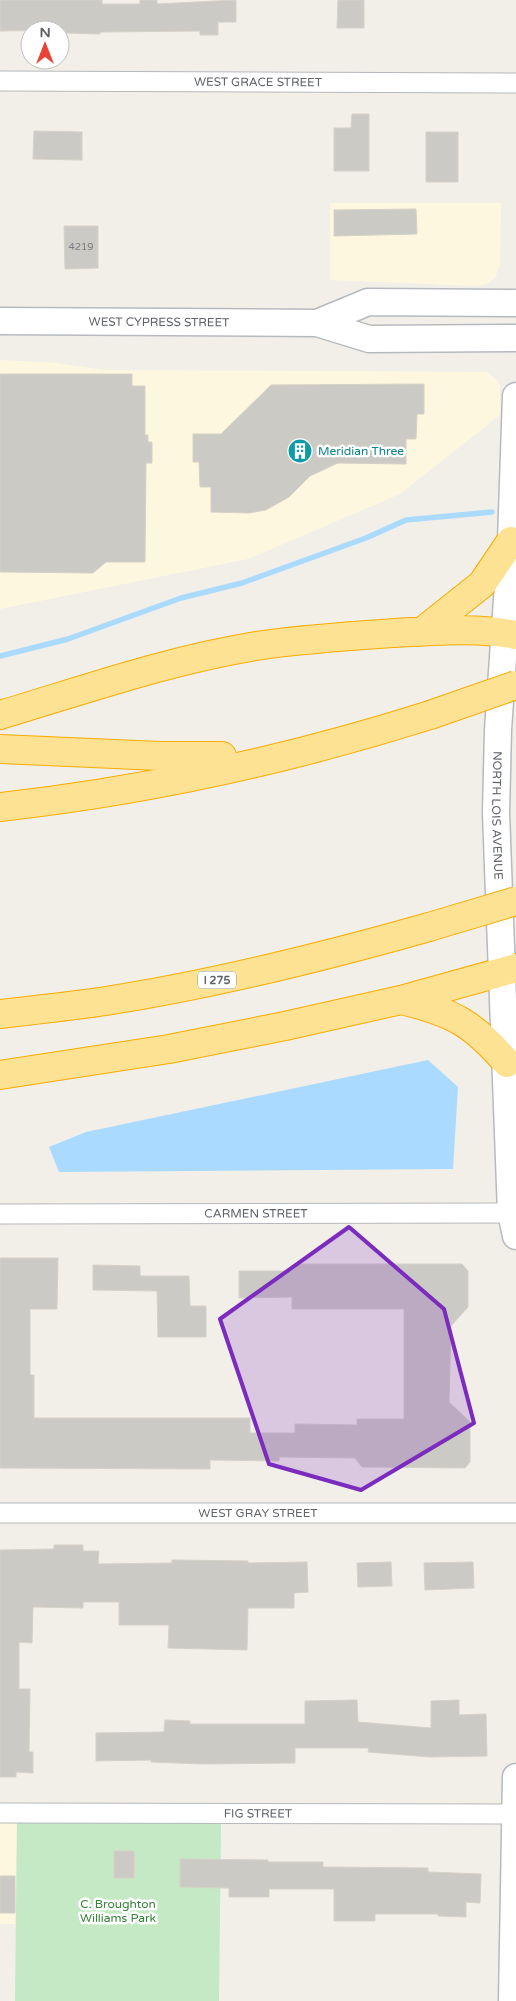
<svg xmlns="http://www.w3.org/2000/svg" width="516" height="2001" font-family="'Varela Round',sans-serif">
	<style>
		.commercial { fill: #fef7e0 }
		.green { fill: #c5e8c5 }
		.water { fill: #aadaff }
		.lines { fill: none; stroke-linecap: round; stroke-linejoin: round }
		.stream { stroke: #aadaff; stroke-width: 5.5 }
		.building { fill: #cccac5; stroke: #d6d1c6 }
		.street-casing { stroke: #b5b8bc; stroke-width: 21 }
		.secondary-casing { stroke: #b6babf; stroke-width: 29 }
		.highway-casing { stroke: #f9ab00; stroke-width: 30 }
		.street { stroke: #fff; stroke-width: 19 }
		.secondary { stroke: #fff; stroke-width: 26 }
		.highway { stroke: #fde293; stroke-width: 28 }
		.highway-bridge-casing { stroke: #f9ab00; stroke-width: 30; stroke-linecap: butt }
		.highway-bridge { stroke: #fde293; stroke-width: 28 }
		.marked { fill: #7b2cbf; fill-opacity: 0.2; stroke: #7b2cbf; stroke-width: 4; stroke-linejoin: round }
		.labels { text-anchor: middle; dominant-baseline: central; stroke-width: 5; stroke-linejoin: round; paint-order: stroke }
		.number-label { font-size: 10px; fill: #7a7d7f }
		.shield { fill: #fff; stroke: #8f9295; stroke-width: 1 }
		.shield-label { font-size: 11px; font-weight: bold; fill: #5f6368 }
		.street-label { font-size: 12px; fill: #5f6368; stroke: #fff }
		.culture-label { font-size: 12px; fill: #0d838f; stroke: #fff; text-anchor: start }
		.park-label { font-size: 12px; fill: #348238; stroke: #fff }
	</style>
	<rect width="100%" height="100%" fill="#f1efe8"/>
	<!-- commercial -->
	<path class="commercial" d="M330,203H501L500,265L495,278L487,284L477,286L330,280Z
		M0,360L56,363L104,370L487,372L497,380L500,386V415L400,494L248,559L0,609Z
		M0,1822H17L15,1924H0Z"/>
	<!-- green -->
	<path class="green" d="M17,1822L221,1823L219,2001H15Z"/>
	<!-- water -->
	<path class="water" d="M428,1060L458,1087L453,1169L59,1172L49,1147L86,1132Z"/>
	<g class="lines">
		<!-- stream -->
		<path class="stream" d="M0,656L68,639L181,598L242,583L366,538L406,520L492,512"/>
	</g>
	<!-- building -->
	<path class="building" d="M0,0H102V4H140V0H157V4L236,0V22H218V35H200V31L100,32V34L65,33V30L0,31Z
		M338,0H364V28H337Z
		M352,114H369V171H334V128H351Z
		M34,131L82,132V160L33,159Z
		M426,132H458V182H426Z
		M416,209L417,234L334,236V210Z
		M64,226H98V268L65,269Z
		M0,374H132V386H145V435H148V442H152V463H146L145,562H106L93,573L0,572Z
		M424,384V414H417L416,439H406V464L338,463L310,476L289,497L266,510L249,513L211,512V487H200L199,462H193V434H221L271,385Z
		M0,1258H58L57,1309H30V1375H34V1418H250V1433H295V1424L357,1425V1419H404V1309H292V1297L239,1298V1271H292L299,1264H462L468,1271V1307L451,1326L449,1402L470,1422V1462L465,1468L362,1467L355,1458L279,1457V1461L210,1460V1469L0,1468Z
		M93,1265L140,1266V1276H189L190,1306H206V1337H158L157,1291L93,1290Z
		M54,1545H83V1551H99L98,1564L172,1563V1560L248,1561V1563L307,1562L308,1592L294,1593V1608H248L247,1650L168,1648L169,1625H119V1602H83V1608L33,1607L32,1643L19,1642V1689H30L29,1752H33V1773L16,1772V1777H0V1550L54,1549Z
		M391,1562L392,1586L358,1587L357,1563Z
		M473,1562L474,1588L425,1590L424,1563Z
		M357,1700L358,1722L431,1728V1701L459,1700V1715L486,1714L487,1756L430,1757L368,1752L369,1748H295V1763L203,1764L151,1762V1760L96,1761V1733L164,1732L165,1720L190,1721V1724H305V1701Z
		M114,1851H134V1878H114Z
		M180,1859L268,1860V1862H323V1867L428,1868V1872L481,1874L480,1903L466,1902V1917L438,1916V1914H375V1921H334V1889H269V1897H229V1888L180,1887Z
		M0,1876H15V1913H0Z"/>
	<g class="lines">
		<defs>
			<g id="street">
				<path id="s1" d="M0,81L516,83"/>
				<path id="s2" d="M0,1214L511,1213"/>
				<path id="s3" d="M0,1513H516"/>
				<path id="s4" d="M0,1813L515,1814"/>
			</g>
			<g id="secondary">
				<path id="s5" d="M0,321L317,323L369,339L516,338"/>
				<path d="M317,323L368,302L516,303"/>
				<path id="s6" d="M516,396L511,541L498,730L496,813L511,1213L516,1236"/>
				<path d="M512,2001L516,1777"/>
			</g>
			<path id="highway" d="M423,631L482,584L511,541
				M0,715C84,690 169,660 256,646C302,639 349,636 395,633C435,631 477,627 516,635
				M0,749L160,756H222
				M0,807C145,791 291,759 430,715
				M401,1000C452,1012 473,1023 507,1063
				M0,1014C35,1010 71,1006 106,1001C215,984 323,957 429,927
				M0,1075L169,1049L285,1026L401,1000L516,968"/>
		</defs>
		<!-- street casing -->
		<use href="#street" class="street-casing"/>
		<!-- secondary casing -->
		<use href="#secondary" class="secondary-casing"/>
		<!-- highway casing -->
		<use href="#highway" class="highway-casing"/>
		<!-- street -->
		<use href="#street" class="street"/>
		<!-- secondary -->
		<use href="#secondary" class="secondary"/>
		<!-- highway -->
		<use href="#highway" class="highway"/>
		<defs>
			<path id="highway-bridge" d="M430,715L516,685
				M429,927L516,901"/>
		</defs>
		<!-- highway-bridge casing -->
		<use href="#highway-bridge" class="highway-bridge-casing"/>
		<!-- highway-bridge -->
		<use href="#highway-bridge" class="highway-bridge"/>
	</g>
	<!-- marked area -->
	<path class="marked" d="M349,1227L444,1309L474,1423L361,1490L269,1464L220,1319Z"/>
	<!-- icons -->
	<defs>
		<symbol id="building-disc" viewBox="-11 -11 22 22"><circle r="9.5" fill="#0f9aa8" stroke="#fff"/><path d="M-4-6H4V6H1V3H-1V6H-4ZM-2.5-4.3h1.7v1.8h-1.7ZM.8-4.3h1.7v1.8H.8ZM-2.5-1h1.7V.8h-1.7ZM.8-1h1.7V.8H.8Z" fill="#fff"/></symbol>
	</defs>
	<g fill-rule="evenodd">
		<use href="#building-disc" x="286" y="437" width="28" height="28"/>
	</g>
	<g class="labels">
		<!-- number labels -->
		<g class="number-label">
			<text x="81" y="247">4219</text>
		</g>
		<!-- shield labels -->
		<rect class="shield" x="198" y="971.5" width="38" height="17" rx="4"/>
		<g class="shield-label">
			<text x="217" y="980">I 275</text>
		</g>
		<!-- street labels -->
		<g class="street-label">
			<text stroke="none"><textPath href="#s1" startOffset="258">WEST GRACE STREET</textPath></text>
			<text stroke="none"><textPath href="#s5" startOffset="159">WEST CYPRESS STREET</textPath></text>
			<text stroke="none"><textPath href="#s6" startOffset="420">NORTH LOIS AVENUE</textPath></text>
			<text stroke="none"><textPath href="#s2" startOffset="256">CARMEN STREET</textPath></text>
			<text stroke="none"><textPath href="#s3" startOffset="258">WEST GRAY STREET</textPath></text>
			<text stroke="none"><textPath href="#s4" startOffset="258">FIG STREET</textPath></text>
		</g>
		<!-- culture labels -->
		<g class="culture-label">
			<text x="318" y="451">Meridian Three</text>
		</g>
		<!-- park labels -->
		<g class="park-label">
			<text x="118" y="1904">C. Broughton<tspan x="118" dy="14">Williams Park</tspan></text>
		</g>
	</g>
	<!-- north arrow -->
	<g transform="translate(45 45)"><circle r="24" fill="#ffffff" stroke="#bfc1c3"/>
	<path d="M0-4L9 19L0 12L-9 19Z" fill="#ea4335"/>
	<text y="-8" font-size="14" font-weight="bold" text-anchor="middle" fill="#5f6368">N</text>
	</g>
</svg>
